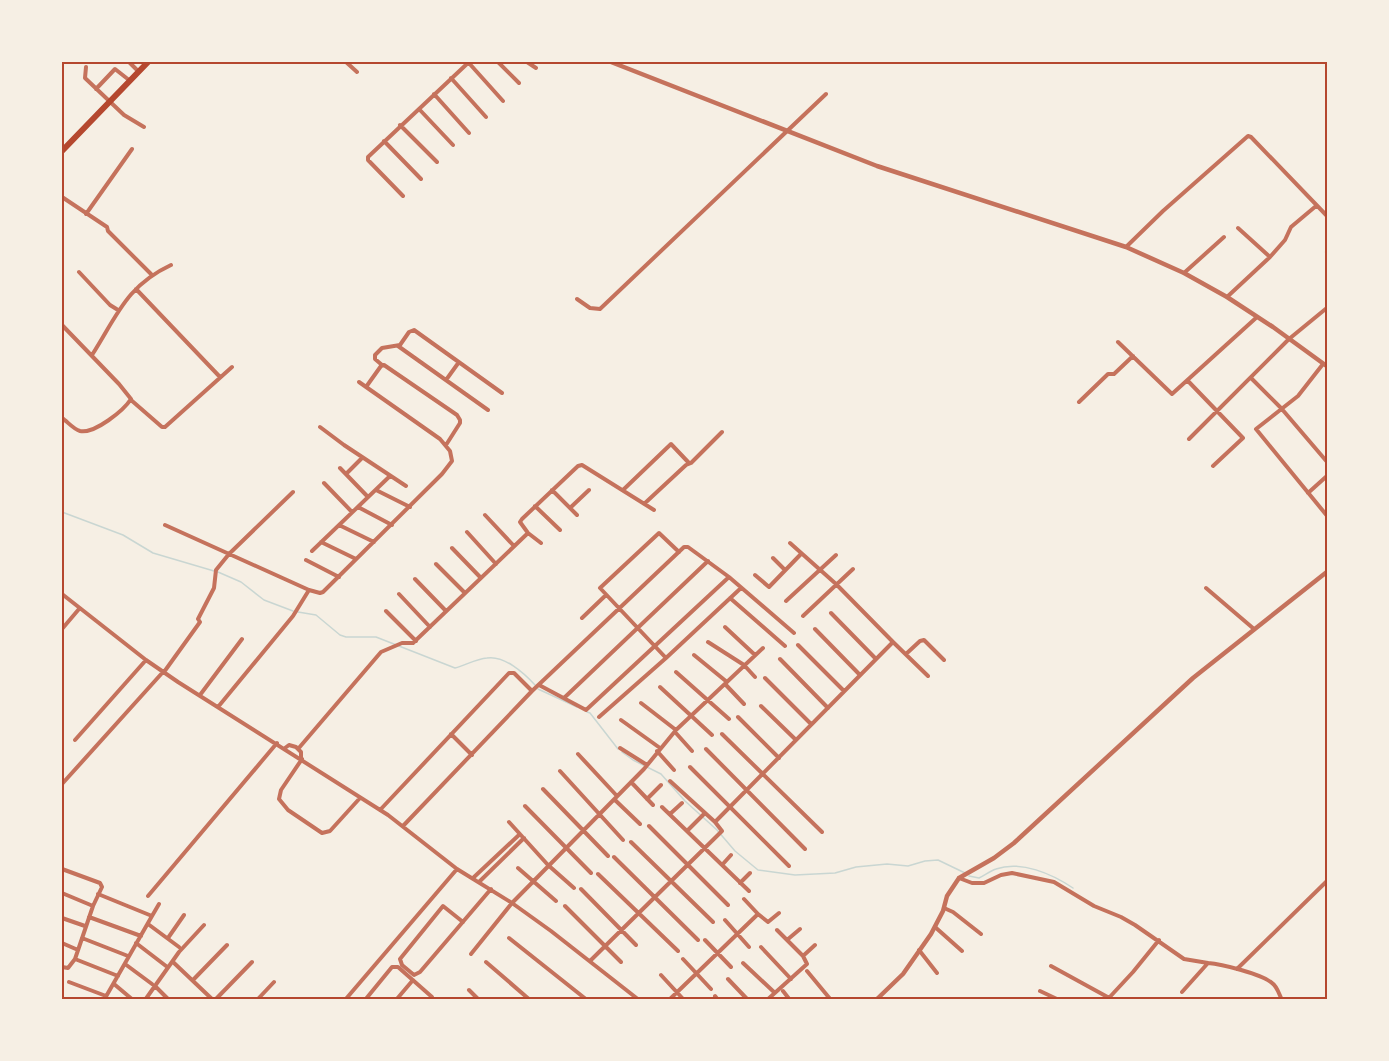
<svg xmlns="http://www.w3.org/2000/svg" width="1389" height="1061" font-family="Lato,sans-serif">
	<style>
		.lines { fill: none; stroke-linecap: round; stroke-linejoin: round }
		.stream { stroke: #c9d6d2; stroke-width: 1.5 }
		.minor { stroke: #c5725c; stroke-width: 4 }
		.tertiary { stroke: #c5725c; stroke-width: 4.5 }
		.trunk { stroke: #b5482f; stroke-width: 6 }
		.neatline { fill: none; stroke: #b5482f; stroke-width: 2 }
	</style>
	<rect width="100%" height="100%" fill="#f6efe4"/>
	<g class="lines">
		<!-- stream -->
		<path class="stream" d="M62,512L123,535L153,553L214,571
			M218,572L241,582L264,600L293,611
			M298,612L316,615L340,635L346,637H376L455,668C466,665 476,659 487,658C504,655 524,673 535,685
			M538,689L577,707
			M587,712L590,713L618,749
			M622,752L633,760L661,774L685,801L717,830L735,851L758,870L795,875L835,873L856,867L887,864L908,866L925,861L938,860L965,873
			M969,876L979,878C985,875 990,871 996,869C1021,860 1052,874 1073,888"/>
		<!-- minor -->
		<path class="minor" d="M129,62L138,71
			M346,62L357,72
			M468,62L503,101
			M498,62L519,83
			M527,62L536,68
			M86,67L85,78L124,115L144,127
			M451,78L486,117
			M96,89L115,69L129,80
			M434,94L469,133
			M419,109L453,145
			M400,125L437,162
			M384,141L421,179
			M403,196L368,160V157L469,62
			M62,197L107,227L108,231L151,274
			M86,214L132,149
			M1238,228L1270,257
			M1126,247L1163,211L1248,136L1251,137L1328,217
			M1327,252L1328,251
			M79,272L110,305L118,310
			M1184,273L1224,237
			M136,289L220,377
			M1227,297L1270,257L1285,240L1291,227L1316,206
			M577,299L590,308L600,309L826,94
			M62,325L119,384L131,399C124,410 95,434 80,431C73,429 67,421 62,418
			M1118,342L1172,394L1257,317
			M398,346L488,410
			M92,355C117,316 126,286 171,265
			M1323,364L1298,396L1256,429L1328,517
			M382,365L375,359V355L382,348L400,345L409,332L414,330L502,393
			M1251,378L1281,408L1328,463
			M446,380L459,362
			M1188,381L1243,438L1213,466
			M366,387L381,366L384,365L457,415L460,420V423L446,445
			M131,400L162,427H165L232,367
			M1079,402L1108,374H1114L1133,356
			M320,427L344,445L406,486
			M1189,439L1289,339L1328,307
			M340,468L368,497
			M346,474L362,458
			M324,483L352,512
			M376,490L410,507
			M552,490L577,515
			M623,490L671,444L689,463
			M1308,493L1328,475
			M644,504L686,465L691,463L722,432
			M535,506L560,530
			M358,507L392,525
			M570,508L589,490
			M485,515L514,546
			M165,525L309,590L320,593L323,592L442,474L452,461L450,451L440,439L359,382
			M339,525L374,542
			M467,532L496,564
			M321,542L356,559
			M541,543L528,533L520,522L522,519L578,466L582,465L654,510
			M452,548L481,578
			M312,551L390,476
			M773,558L785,570
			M306,560L339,577
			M436,564L465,593
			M755,575L769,587L801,554
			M415,579L446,611
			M1206,588L1254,629
			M62,594L146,660L178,682L388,815L457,869L512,903L551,931L639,1000
			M399,594L430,627
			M730,598L785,646
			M786,601L836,555
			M386,611L416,641
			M831,613L876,659
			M803,616L853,569
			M582,618L606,595
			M725,627L755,655
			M62,629L79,609
			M815,629L860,675
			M708,642L744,665L755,677
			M893,642L928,676
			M798,645L844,691
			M906,654L920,641L924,640L944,660
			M694,655L727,682
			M666,658L741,588
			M780,659L828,708
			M164,672L200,622L198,619L214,588L216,570L229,554L293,492
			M676,672L729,719
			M765,678L811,724
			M725,684L744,704
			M539,685L586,710L729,577
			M660,687L712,735
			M200,695L242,639
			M564,698L708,561
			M641,703L676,730
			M761,706L796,740
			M218,707L293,616L309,590
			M599,717L666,658L600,588L659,533L679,552
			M738,717L779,758
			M621,720L660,748
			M675,732L692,751
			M451,734L472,755
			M722,734L822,832
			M75,740L146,660
			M285,748L289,745L296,747L301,752V758
			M620,748L647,765
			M298,749L381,652L402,643H413L528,533
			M706,749L805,849
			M657,751L674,770
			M578,754L617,796
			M302,759L281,790L279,799L288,810L322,833L330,831L360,798
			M690,767L789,866
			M560,771L623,840
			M670,781L715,822
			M631,782L653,805
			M62,784L163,672
			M543,789L608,856
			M647,799L661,785
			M615,800L640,824
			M525,806L591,873
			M662,807L749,891
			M380,810L509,673H514L532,691
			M670,814L682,803
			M509,822L548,865L574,888
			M403,826L532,691L684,547H688L729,577L794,633
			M649,826L728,905
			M687,831L705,813
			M631,842L713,922
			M614,857L698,940
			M722,865L731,855
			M518,868L556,901
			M62,869L100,883L102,887L93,906L75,959L68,968L62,967
			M598,874L678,951
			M473,878L520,834
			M959,878L972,883H984L1001,875L1012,873L1054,882L1094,906L1121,917L1135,925L1184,959L1208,963L1182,992
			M479,882L524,838
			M740,883L750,873
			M581,889L636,945
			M62,893L93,906
			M98,894L152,916L104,1000
			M148,896L277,743
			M565,906L621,962
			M944,908L953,912L981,934
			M758,914L768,922L779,913
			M152,916L159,904
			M89,917L141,936
			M62,918L85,926
			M725,920L749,947
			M463,922L443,906L400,959L402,965L414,975L420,972L491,889
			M148,924L179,947
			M935,927L962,951
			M82,938L128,956
			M168,938L184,915
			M509,938L587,1000
			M705,940L731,967
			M787,940L800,929
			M62,943L78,950
			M136,943L166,966
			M761,947L791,979
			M919,950L937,973
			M471,954L512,903L644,769L676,730L763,648
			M803,956L815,945
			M75,959L118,976
			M683,959L711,989
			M590,961L722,831L715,822L717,820L893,642L836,584L790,543
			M173,962L213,1000
			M486,962L530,1000
			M743,963L775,993
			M1208,963C1221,964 1262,974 1272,983C1277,986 1279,994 1282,1000
			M125,964L152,984
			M1051,966L1113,1000
			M1237,969L1328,880
			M807,971L831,1000
			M661,975L684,1000
			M728,979L748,1000
			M193,980L227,945
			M69,982L106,996
			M114,984L133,1000
			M155,986L169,1000
			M469,990L479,1000
			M783,991L790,1000
			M1040,991L1059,1000
			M715,996L718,1000
			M145,1000L179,952L204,925
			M215,1000L252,962
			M257,1000L274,982
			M345,1000L457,869
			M365,1000L392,967H398L432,997L431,1000
			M396,1000L413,980
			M669,1000L758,914L744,899
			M767,1000L807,964L803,956L777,930
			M1107,1000L1133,972L1159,940"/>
		<!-- tertiary -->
		<path class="tertiary" d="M611,62L877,166L1126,247L1184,273L1227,297L1273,327L1328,367
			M876,1000L903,974L931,934L943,911L947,896L959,878L994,858L1014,843L1193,678L1328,571"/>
		<!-- trunk -->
		<path class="trunk" d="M62,151L148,62"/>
	</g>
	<!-- border -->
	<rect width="1389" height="1061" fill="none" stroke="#f6efe4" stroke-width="126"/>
	<rect x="63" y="63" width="1263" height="935" class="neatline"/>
</svg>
